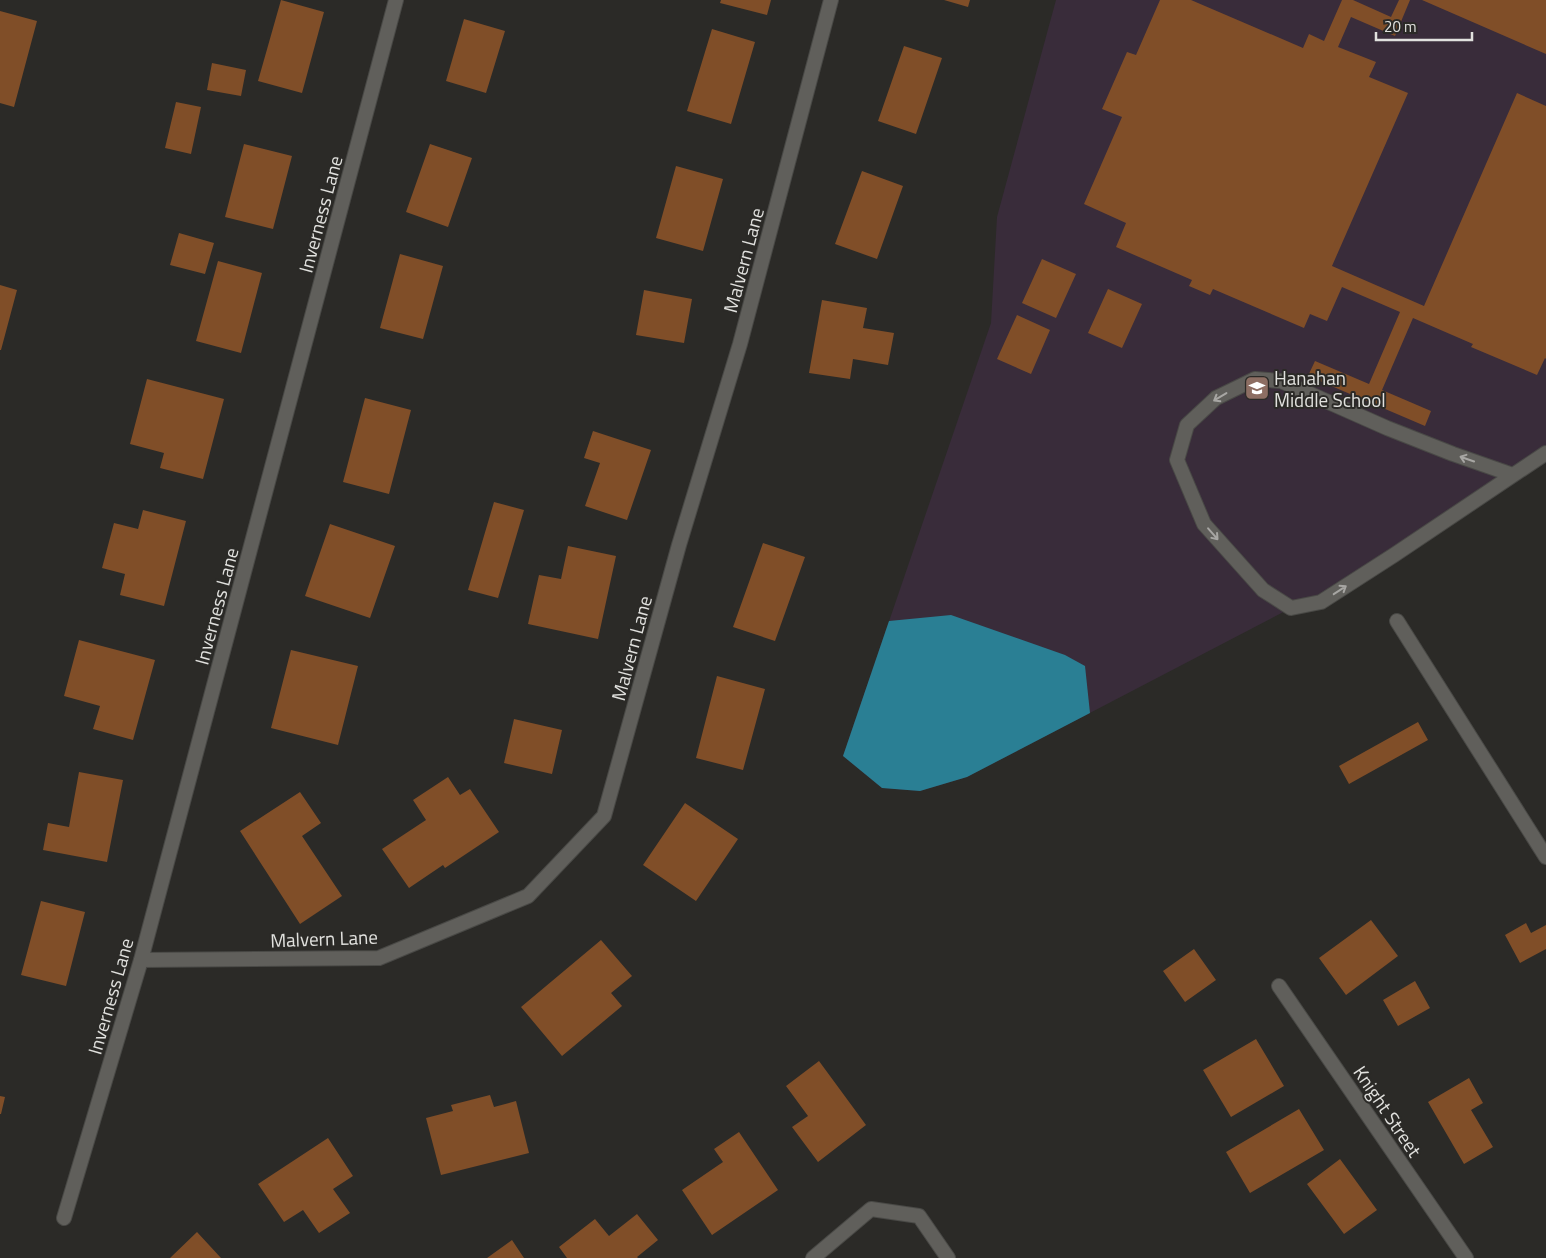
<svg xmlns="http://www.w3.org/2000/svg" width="1546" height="1258" font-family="'Titillium Web',sans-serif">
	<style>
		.education { fill: #392c3a }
		.water { fill: #2a7f94 }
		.building { fill: #804e28 }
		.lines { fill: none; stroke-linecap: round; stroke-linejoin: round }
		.service-casing { stroke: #494946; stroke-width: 16 }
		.minor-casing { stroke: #494946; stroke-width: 16 }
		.service { stroke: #605f5b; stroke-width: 14 }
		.minor { stroke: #605f5b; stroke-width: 14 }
		.oneway { stroke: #a7a6a3 }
		.labels { text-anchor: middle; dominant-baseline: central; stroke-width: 4; stroke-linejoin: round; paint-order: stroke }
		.street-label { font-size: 19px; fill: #e1e1de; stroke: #2b2a27 }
		.poi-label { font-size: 19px; fill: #e1e1de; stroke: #2b2a27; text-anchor: start }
	</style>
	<rect width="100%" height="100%" fill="#2b2a27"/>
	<!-- education -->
	<path class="education" d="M1056,0H1546V453L1321,602L1291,608L967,777L920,791L882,788L843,756L991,323L997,217Z"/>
	<!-- water -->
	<path class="water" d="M951,615L1065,655L1085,666L1090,713L967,777L920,791L882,788L843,756L889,621Z"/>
	<!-- building -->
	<path class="building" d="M281,0L324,12L302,93L258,81Z
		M721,0H771L767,15L720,3Z
		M944,0H970L968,7Z
		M1160,0H1191L1303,48L1309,34L1324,41L1342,0H1353L1391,17L1399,0H1410L1395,36L1351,17L1338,47L1376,62L1369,77L1408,93L1332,266L1424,306L1517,93L1546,106V359L1545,358L1537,375L1471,347L1473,344L1413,318L1382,390L1431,411L1425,426L1308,376L1315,361L1369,384L1400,312L1342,287L1327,321L1310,314L1304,328L1213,289L1210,295L1189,286L1192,280L1116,247L1126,223L1084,204L1122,117L1102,109L1127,52L1136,55Z
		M1422,0H1546V54Z
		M0,11L37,21L14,107L0,103Z
		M464,19L505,31L486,93L446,81Z
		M712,29L755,42L731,124L687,111Z
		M904,46L942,58L916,134L878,121Z
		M212,63L246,70L241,96L207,90Z
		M176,102L201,107L191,154L165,148Z
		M244,144L292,156L273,229L225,217Z
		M430,144L472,158L448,227L406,212Z
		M676,166L723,179L703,251L656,238Z
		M862,171L903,186L877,259L835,244Z
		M179,233L214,243L205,274L170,265Z
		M400,254L443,266L423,339L380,328Z
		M1042,259L1076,274L1056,318L1022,303Z
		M218,261L262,273L241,353L196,341Z
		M0,285L17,290L1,350H0Z
		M1108,289L1142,304L1122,348L1088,333Z
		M644,290L692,299L684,343L636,335Z
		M822,300L867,308L863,328L894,333L888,365L853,359L850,379L809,373Z
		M1017,315L1050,330L1031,374L997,359Z
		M147,379L224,399L203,479L160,468L164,453L130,444Z
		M365,398L411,410L389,494L343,482Z
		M593,431L651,450L627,520L585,506L600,463L584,458Z
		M494,502L524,510L498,598L468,590Z
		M143,510L186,521L164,606L120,595L125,574L102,568L114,523L138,529Z
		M330,524L395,546L370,618L305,596Z
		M763,543L805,557L775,641L733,627Z
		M568,546L616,556L598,639L528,624L539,575L561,579Z
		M79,640L155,660L133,740L93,729L100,706L64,696Z
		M291,650L358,666L338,745L271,728Z
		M717,676L765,689L743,770L696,758Z
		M514,719L562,730L552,774L504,763Z
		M1418,722L1428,740L1349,784L1339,766Z
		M79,772L123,780L107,862L43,850L48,823L69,827Z
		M448,777L460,795L470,789L499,832L445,868L443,865L409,888L382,849L426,820L413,800Z
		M300,792L321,823L302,836L342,896L300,924L240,831Z
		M685,803L738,839L696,901L643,865Z
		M41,901L85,912L66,986L21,975Z
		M1371,920L1398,956L1346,995L1319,958Z
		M1526,923L1531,933L1546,925V949L1520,963L1505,935Z
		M601,940L632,976L611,993L622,1006L562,1056L521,1007Z
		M1194,949L1216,980L1185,1002L1163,971Z
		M1415,981L1430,1008L1398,1026L1383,1000Z
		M1256,1039L1284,1086L1231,1117L1203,1070Z
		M819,1061L866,1125L818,1162L792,1127L808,1116L786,1086Z
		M1469,1078L1483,1103L1471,1110L1493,1147L1464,1164L1428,1102Z
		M490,1095L494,1107L516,1101L529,1153L441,1175L426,1118L453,1111L451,1105Z
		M0,1096L5,1097L1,1114H0Z
		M1299,1109L1324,1150L1250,1193L1226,1152Z
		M739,1132L778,1190L712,1235L682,1190L723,1162L714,1149Z
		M328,1138L353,1176L333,1189L350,1213L319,1233L303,1210L284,1222L258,1184Z
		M1340,1159L1377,1210L1344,1234L1307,1184Z
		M637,1214L658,1240L637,1257L638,1258H567L559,1247L595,1219L609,1236Z
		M197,1232L221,1258H170Z
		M512,1240L524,1258H487Z"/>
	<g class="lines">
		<defs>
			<path id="service" d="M1513,475L1453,454L1387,428L1281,381L1255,379L1216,398L1187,425L1177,460L1204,524L1263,590L1291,608L1321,602L1394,555L1546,453
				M1397,621L1546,857"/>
			<path id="minor" d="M141,960L379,958L528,896L604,816L679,545L740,344L831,0
				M1279,986L1466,1258
				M64,1218L141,960L396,0
				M813,1258L871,1209L919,1216L948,1258"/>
		</defs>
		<!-- service casing -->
		<use href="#service" class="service-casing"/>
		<!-- minor casing -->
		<use href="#minor" class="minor-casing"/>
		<!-- service -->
		<use href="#service" class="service"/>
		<!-- minor -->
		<use href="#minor" class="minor"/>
	</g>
	<!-- one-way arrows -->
	<defs><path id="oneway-shaft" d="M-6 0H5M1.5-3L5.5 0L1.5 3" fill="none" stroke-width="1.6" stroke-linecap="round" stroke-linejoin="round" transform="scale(1.25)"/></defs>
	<g class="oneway">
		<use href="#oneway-shaft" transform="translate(1220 397) rotate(149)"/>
		<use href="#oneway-shaft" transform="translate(1467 459) rotate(-161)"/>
		<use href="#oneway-shaft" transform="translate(1213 534) rotate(49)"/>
		<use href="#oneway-shaft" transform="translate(1340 590) rotate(-33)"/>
	</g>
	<!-- icons -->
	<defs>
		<symbol id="school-square" viewBox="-11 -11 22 22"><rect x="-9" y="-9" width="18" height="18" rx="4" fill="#8d6e63" stroke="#2b2a27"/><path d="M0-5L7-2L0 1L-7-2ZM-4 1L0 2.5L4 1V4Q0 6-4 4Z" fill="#fff"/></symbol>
	</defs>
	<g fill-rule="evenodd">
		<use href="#school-square" x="1243" y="374" width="28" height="28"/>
	</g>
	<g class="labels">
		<!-- street labels -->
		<g class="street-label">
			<text transform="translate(320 214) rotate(-75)">Inverness Lane</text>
			<text transform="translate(743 260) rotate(-75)">Malvern Lane</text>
			<text transform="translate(216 606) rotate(-75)">Inverness Lane</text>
			<text transform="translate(631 648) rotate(-75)">Malvern Lane</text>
			<text transform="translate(324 938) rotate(-2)">Malvern Lane</text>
			<text transform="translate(110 996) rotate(-74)">Inverness Lane</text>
			<text transform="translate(1388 1111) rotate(56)">Knight Street</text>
		</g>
		<!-- poi labels -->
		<g class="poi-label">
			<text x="1274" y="377">Hanahan<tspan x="1274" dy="22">Middle School</tspan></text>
		</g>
	</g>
	<!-- scale -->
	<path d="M1376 32v8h96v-8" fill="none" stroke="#e1e1de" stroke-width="2.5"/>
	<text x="1384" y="32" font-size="15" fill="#e1e1de" stroke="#2b2a27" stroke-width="4" paint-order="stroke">20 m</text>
</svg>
